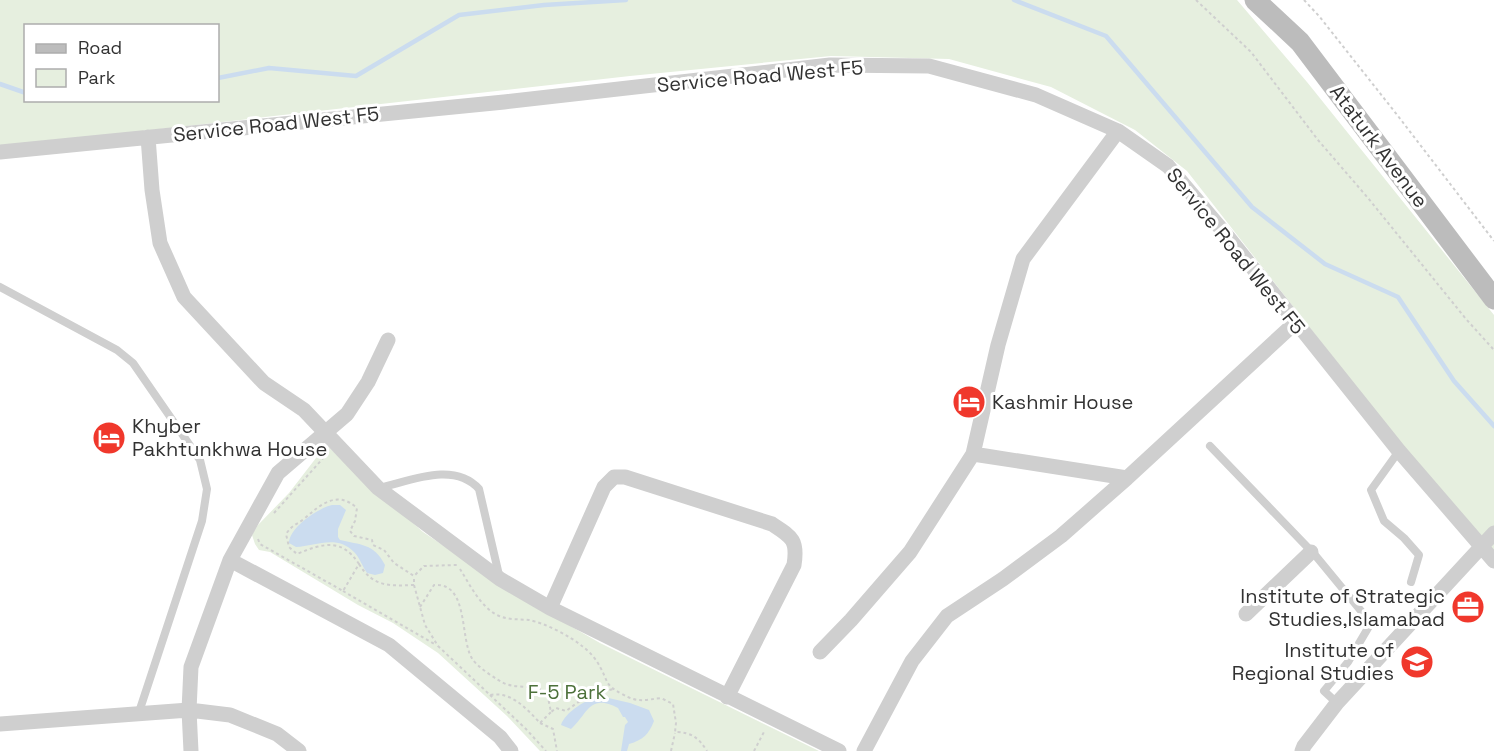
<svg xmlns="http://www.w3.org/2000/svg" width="1494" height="751" font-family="'Space Grotesk',sans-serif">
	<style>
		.green { fill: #e6efdf; fill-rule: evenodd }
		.water { fill: #cbdcef }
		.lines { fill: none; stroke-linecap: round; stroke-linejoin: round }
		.stream { stroke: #cbdcef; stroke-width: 4.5 }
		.path { stroke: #cfcfcf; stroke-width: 2; stroke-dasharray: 3 3; stroke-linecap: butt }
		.lane { stroke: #cfcfcf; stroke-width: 8 }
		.street { stroke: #cfcfcf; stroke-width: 15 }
		.secondary { stroke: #bcbcbc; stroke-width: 21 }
		.labels { text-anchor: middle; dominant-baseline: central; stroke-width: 6; stroke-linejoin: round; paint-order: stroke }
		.street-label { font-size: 20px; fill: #323232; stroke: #fff }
		.poi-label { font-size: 20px; fill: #323232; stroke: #fff; text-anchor: start }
		.park-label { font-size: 20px; fill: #4d713b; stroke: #fff }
	</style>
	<rect width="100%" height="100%" fill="#fff"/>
	<!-- green -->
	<path class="green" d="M0,0H1237L1307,82L1494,315V559L1364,397L1187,171L1135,130L1051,87L949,59L831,56L630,76L0,147ZM26,26H218V100H26Z
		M326,445L423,532L520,597L600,643L819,751H540L507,716L438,653L393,623L358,605L270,552L259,550L255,544L252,535L257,526L289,493Z"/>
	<!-- water -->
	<path class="water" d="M332,505H340L346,510L338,529V537L340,540C360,545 374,543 385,565L383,573L375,575L367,573C362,566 360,558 354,552C337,534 315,546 296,547L289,543C289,528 318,508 332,505Z
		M600,696L630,703L649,710L654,721C649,734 643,740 629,744L627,751H621L625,725L628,722L625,717H623L618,708C589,693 588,714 571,729L561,725C565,712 587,699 600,696Z"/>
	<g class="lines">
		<!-- stream -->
		<path class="stream" d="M1014,0L1106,36L1252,207L1325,264L1398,297L1454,381L1494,426
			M218,78L269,68L356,76L459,15L544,5L626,0
			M0,84L26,93"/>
		<!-- path -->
		<path class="path" d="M1196,0L1251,52L1318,140L1368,198L1466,319L1494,350
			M1304,0L1319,16L1398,116L1494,241
			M274,513L326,455
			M258,539L260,544L343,591L359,564C342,538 323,543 297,554L289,547L286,534C292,525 296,525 304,519C321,504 337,490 357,508L355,521L350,531L354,536L372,540L373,545L384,550L394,563L414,576L424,566L457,565
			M359,564C373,587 389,586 414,585V577
			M460,569C470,585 480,606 497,615C507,620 518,619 529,620C545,623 570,636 582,646C589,651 597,660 600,667C608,680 604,685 622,694C637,703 645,700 661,698L673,704L676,723L675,732C691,732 699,738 707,751
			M414,585L425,625L438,646L490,695C511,691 526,708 540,723L551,712
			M343,591L436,645
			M420,607L434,585C470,582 459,641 473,660C478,667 498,681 506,684C520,689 534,684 547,693L551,712L556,708L566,711L592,692L606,691L613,689
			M490,695L526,729L546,751
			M540,723L553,729L557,751
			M671,751L675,733
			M754,751L765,730"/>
		<!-- lane -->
		<path class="lane" d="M0,287L117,350L133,363L200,460L207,489L202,521L139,712
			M1210,446L1315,555L1371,623L1348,662L1324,691L1337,703
			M1399,451L1371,490L1384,521L1404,538L1419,555L1411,582
			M379,488C410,481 454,461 479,489L499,575"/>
		<!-- street -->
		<path class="street" d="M148,137L152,190L160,243L184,297L264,383L304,410L378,488L500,579L550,608L839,751
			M0,152L504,102L830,65L929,66L1036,95L1118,131L1168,166L1228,237L1399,451L1494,561
			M973,454L1127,478
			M230,560L389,645L500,737L511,751
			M550,608L604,487L614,477H625L772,524C792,537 798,540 794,565L727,697
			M1246,614L1311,552
			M820,652L851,620L910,552L973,454L998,345L1023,259L1118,131
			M0,724L189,710L230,715L277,734L299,751
			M191,751L189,710L191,667L230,560L278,473L347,414L368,382L388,340
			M864,751L912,661L947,616L1003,579L1061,536L1127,478L1295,323
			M1302,751L1304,746L1337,703L1494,533"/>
		<!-- secondary -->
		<path class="secondary" d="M1255,0L1300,42L1494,299"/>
	</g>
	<!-- icons -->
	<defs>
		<symbol id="hotel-disc" viewBox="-11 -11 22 22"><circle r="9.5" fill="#f0382c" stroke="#fff"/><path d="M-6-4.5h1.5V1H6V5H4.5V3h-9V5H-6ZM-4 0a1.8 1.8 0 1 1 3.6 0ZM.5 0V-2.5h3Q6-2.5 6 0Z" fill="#fff"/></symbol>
		<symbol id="office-disc" viewBox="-11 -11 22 22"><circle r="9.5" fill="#f0382c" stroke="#fff"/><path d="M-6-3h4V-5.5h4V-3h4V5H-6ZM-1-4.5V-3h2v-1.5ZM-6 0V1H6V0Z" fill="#fff"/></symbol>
		<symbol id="school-disc" viewBox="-11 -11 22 22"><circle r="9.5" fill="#f0382c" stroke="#fff"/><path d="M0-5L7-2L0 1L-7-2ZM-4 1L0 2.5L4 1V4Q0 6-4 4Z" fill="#fff"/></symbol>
	</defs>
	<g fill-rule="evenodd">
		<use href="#hotel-disc" x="950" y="383" width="38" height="38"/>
		<use href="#hotel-disc" x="90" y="419" width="38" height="38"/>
		<use href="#office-disc" x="1449" y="588" width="38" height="38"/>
		<use href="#school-disc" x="1398" y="643" width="38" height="38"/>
	</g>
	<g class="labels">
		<!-- street labels -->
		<g class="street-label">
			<text transform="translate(760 76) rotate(-5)">Service Road West F5</text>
			<text transform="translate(276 124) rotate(-6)">Service Road West F5</text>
			<text transform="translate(1379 146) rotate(53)">Ataturk Avenue</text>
			<text transform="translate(1236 251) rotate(51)">Service Road West F5</text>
		</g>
		<!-- poi labels -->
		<g class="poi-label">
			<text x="992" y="402">Kashmir House</text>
			<text x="132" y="426">Khyber<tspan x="132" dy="23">Pakhtunkhwa House</tspan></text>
			<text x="1445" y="596" text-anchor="end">Institute of Strategic<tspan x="1445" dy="23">Studies,Islamabad</tspan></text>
			<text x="1394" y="650" text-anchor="end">Institute of<tspan x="1394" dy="23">Regional Studies</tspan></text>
		</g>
		<!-- park labels -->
		<g class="park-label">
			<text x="567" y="692">F-5 Park</text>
		</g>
	</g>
	<!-- legend -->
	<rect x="24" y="24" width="195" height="78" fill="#ffffff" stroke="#adadad" stroke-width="1.5"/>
	<rect x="36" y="44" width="30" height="9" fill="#bcbcbc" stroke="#adadad" stroke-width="1.5"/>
	<text x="78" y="54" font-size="18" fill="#323232">Road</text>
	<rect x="36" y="69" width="30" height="18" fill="#e6efdf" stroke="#adadad" stroke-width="1.5"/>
	<text x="78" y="84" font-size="18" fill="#323232">Park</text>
</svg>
